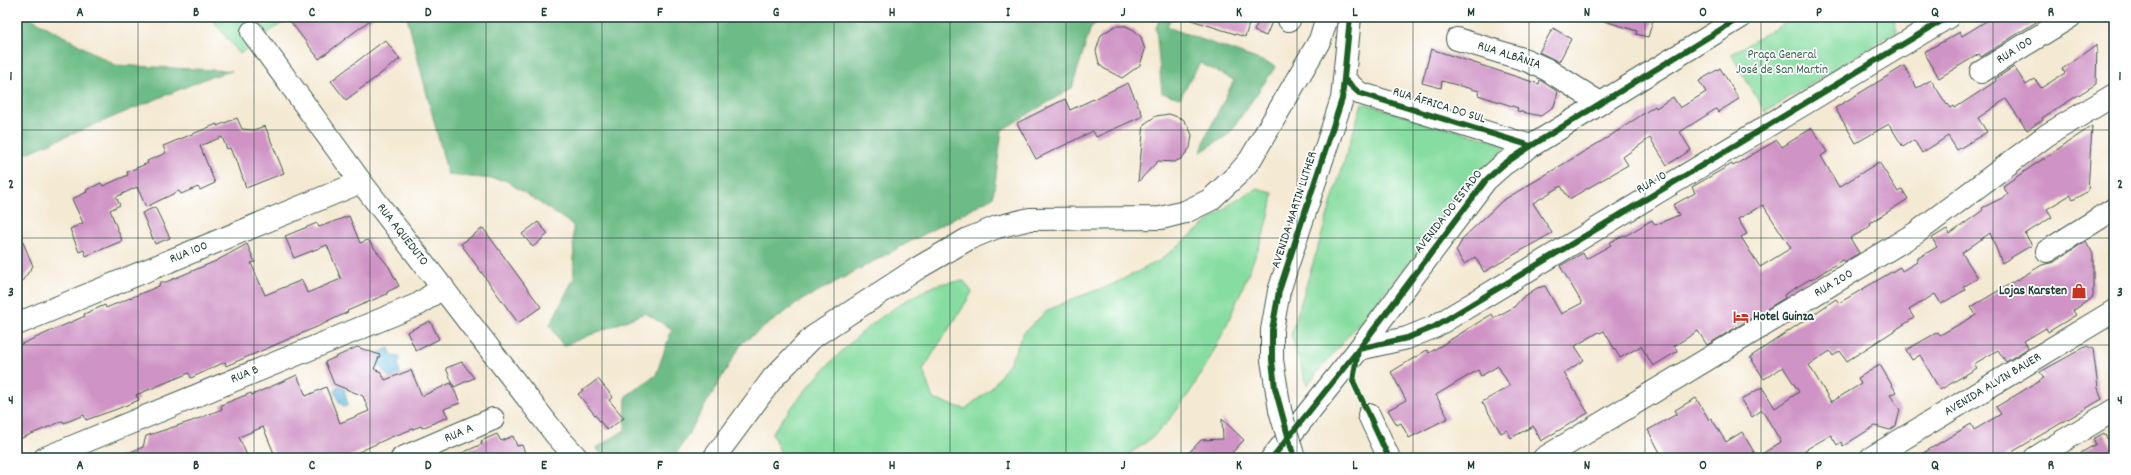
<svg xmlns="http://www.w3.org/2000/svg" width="2131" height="475" font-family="Dekko,sans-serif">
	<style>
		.green { fill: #87dda1; stroke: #538d6a }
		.forest { fill: #6dbc87; stroke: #467c5e }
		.water { fill: #62badf; stroke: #407c8a }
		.building { fill: #cf93c5; fill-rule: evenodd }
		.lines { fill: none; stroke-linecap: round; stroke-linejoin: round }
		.minor-casing { stroke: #3f574c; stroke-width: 24 }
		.major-casing { stroke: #3f574c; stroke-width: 24 }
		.minor { stroke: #fff; stroke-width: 22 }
		.major { stroke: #fff; stroke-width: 22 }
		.major-bridge-casing { stroke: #3f574c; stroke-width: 24; stroke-linecap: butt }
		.major-bridge { stroke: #fff; stroke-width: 22 }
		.cycleway-casing { stroke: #fff; stroke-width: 8 }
		.cycleway { stroke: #1b5e20; stroke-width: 6 }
		.grid { fill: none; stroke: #1f3d34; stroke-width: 1; stroke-opacity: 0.55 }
		.labels { text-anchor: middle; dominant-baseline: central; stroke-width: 3.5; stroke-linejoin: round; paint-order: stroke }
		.street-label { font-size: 13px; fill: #1f3d34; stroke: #fff }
		.park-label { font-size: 13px; fill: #39654f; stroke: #fff }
		.poi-label { font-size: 13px; font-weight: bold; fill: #1f3d34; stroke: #fff; text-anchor: end }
		.neatline { fill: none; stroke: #1f3d34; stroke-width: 1.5 }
		.grid-label { font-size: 13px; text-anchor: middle; font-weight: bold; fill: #1f3d34 }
	</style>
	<rect width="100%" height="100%" fill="#fff"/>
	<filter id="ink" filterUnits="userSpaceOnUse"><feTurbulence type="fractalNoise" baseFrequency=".025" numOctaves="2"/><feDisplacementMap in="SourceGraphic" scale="8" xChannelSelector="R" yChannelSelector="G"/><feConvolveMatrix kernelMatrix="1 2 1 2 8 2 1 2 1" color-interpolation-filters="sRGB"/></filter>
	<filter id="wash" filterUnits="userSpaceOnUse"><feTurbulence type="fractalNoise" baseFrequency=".012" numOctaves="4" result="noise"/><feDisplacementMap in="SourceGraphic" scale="16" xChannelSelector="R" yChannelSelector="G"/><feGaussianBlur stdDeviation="0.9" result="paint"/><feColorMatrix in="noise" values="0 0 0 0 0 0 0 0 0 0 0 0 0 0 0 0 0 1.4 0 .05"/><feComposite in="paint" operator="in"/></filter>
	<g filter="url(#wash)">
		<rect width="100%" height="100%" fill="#f4e9d3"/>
		<!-- green -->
		<path class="green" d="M210,17H290L240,54Z
			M1795,17H1893L1897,31L1765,112L1731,54Z
			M1362,103L1507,145L1307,385L1291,335Z
			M1257,189L1273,193C1270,223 1259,246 1248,274C1226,329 1201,386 1160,430C1150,441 1134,451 1121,458H783L772,433C814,376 868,315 934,286C943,282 955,282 964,281L972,292C957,319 938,343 923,370L933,399L965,409L991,389L1010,362L1024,332L1048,310L1078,297L1109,286L1159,261L1234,201Z"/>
		<!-- forest -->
		<path class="forest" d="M17,17H29L115,65L232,71L207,78L17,157Z
			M407,17H1100L1090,30L1072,88L1002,130L993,197L802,300L742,343L674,458H605L596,448L625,430L626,396L656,375L672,329L645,313L563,346L550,325L574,278L573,225L505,180L448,175Z
			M1160,17H1171L1167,27L1276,66L1229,134L1201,152L1207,134L1234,80L1200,63L1180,98L1162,93L1156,28Z"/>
		<!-- water -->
		<path class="water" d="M389,348L392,356L399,357L400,361L398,364L400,375L390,378L376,364L379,357L376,354Z
			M338,387L344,388L348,405L344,407L342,404H340L335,391Z"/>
		<g id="blocks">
			<!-- building -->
			<path class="building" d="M287,17H374L319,59Z
				M1191,17H1238L1250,21L1245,37L1191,20Z
				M1260,17H1274L1266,36L1254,31Z
				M1601,17H1654L1648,37L1636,34L1637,31L1601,20Z
				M1993,17H2044L1981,57L1979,54L1939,78L1924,52L1960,32L1962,36Z
				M1115,26H1126L1134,30L1141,37L1145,50L1140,65L1122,78L1103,68L1099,63L1096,51L1101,35Z
				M1553,28L1571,39L1559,62L1539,52Z
				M385,40L400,59L346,100L331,81Z
				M2097,45L2096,84L2042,118L2043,120L2027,130L2006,99L1978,118L1987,132L1957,150L1948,136L1922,153L1914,140L1903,147L1889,124L1856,143L1835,108L1904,66L1917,88L1931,80L1947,105L1948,104L1951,108L1954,106L1955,108L1996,81L1995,79L2014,67L2026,85L2035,79L2041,88L2065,73L2062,69Z
				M1431,49L1539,84L1540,80L1558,92L1554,106L1541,116L1517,111L1518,108L1478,95L1479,91L1442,81L1441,88L1422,83Z
				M1720,68L1739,99L1718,112L1716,109L1680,132L1691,150L1667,165L1650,138L1623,157L1628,165L1569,199L1561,186L1533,203L1552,233L1484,272L1475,257L1464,264L1456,251L1464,237L1502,201L1610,136L1655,106L1656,108L1673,97L1680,108L1706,92L1699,81Z
				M1128,83L1143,116L1096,137L1093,131L1036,159L1017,123L1065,99L1070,110Z
				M1169,114L1183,119L1188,126L1192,135L1190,148L1181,159L1174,162L1158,161L1138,182L1144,124L1156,116Z
				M237,118L242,129L253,130L265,126L284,173L246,188L236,158H234L230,148L227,149L222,137L200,146L215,183L200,190L198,187L181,194L179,191L146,207L137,187L116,197L120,205L110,210L122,241L86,256L84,250L79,252L70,229L83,223L72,199L87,192L86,190L101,183L103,186L128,175L127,172L148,163L147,161L166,153L163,146L217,124V126Z
				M2092,126L2088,191L2073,200L2070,195L2047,209L2052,217L2025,234L2032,245L2002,263L1990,233L1962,253L1978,278L1963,287L1965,290L1941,304L1935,294L1909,310L1914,318L1847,361L1840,351L1833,356L1830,351L1809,365L1831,402L1861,384L1858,378L1880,365L1896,392L1890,395L1900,410L1896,426L1890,430L1875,426L1843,446L1841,442L1837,445L1831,435L1805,450L1810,458H1663L1648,430L1677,414L1675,410L1696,398L1709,420L1711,418L1726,442L1742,432L1757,457L1781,442L1762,410L1752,417L1741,400L1762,387L1775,408L1799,392L1783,367L1764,379L1750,357L1836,299L1839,303L1900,267L1902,271L1917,262L1918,258L1937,247L1932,238L1947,229L1950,234L1983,210L1982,208L2008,195L2003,186Z
				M1812,128L1827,152L1821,156L1839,187L1879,162L1898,192L1902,189L1908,199L1870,223L1871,225L1865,230L1850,238L1859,253L1844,262L1842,260L1811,280L1810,279L1784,295L1785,298L1707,345L1698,331L1674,346L1678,351L1653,366L1641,346L1620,358L1604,331L1600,333L1599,332L1575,346L1584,360L1564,373L1588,413L1541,441L1533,426L1511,438L1507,430L1501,433L1482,402L1510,386L1498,366L1481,376L1478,370L1436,395L1448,418L1409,438L1401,423L1397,425L1388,410L1406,400L1391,372L1427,350L1429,353L1492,314L1494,318L1514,307L1522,298L1537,288L1545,286L1561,314L1582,303L1560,266L1583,253L1586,259L1611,245L1609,243L1624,235L1625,236L1652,220L1655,225L1679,215L1673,205L1695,193L1692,187L1732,164L1733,166L1777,140L1782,147ZM1763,205L1791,248L1760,267L1741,237L1747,234L1738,219Z
				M155,207L170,238L155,244L142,213Z
				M349,216L360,243L368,240L389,267L399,286L387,292V294L347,311L348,312L319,326L226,366L225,362L191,378L189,373L136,395L139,400L117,409L86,420L84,415L64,423L63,421L17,440V346L85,316L84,314L105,305L106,308L159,286L160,282H166L216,261L247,244L255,262L251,263L265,295L302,280L307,293L341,279L327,245L294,258L285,236L317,223L319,227Z
				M538,222L548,234L533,247L522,234Z
				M17,228L33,266L17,288Z
				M483,228L541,307L518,323L461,244Z
				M2086,241L2093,254V297L2073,311L2076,315L2048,332L2046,328L2024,341L2028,348L2006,362L1998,350L1974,364L1977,368L1940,390L1920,355L1912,360L1906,350L1938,332L1940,335L1976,315L1971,307L2042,265L2054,262Z
				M430,321L439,339L416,351L407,332Z
				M2087,346L2093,349L2098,388L2102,399L2002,458H1915L1971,424L1974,430L2001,414L1996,407L2044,378L2040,372Z
				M357,347L380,355L374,369L381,372L385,380L411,370L422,396L451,383L460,403L444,409L448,417L422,428L421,426L391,437L346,458H276L263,427L239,437L248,458H116L143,447L146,436L195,420L222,409L221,405L251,393L252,395L297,375L306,396L326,387L340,423L369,411L363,396L334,384L325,362Z
				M462,362L474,378L454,387L446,368Z
				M598,379L613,397L609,400L624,418L607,430L578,394Z
				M1222,419L1244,440L1227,458H1184L1201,440L1223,439Z
				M2104,433L2114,450V458H2072L2096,444L2093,439Z
				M497,434L501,441L513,436L517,446L522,445L527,458H451L482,444L481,441Z"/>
		</g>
	</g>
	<g filter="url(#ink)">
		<use href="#blocks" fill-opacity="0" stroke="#3f574c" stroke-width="1"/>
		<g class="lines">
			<defs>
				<path id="minor" d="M1289,20L1290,17
					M252,32L361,182L556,435L577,458
					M1457,39L1526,60L1546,69L1600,103
					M1981,72L2070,17
					M2047,251L2114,209
					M17,324L361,182
					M1359,349L1407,338L1434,327L1948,17
					M1369,415L1389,458
					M45,458L419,304L443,287
					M402,458L493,419
					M1544,458L1916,233L2047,135L2114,95
					M2035,458L2114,410"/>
				<path id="major" d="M1345,80L1359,93L1531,146
					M1280,410L1272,360V330L1279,291L1342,99L1350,17
					M714,458L773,378L813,337L918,268L968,239L997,227L1030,219L1161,218L1185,212L1210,200L1238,174L1250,160L1320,40L1327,17
					M1272,458L1359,349L1486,180L1504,164L1531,146L1741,17
					M1871,458L2114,311"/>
			</defs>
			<!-- minor casing -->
			<use href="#minor" class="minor-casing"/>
			<!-- major casing -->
			<use href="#major" class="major-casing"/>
			<!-- minor -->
			<use href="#minor" class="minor"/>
			<!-- major -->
			<use href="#major" class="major"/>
			<defs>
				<path id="major-bridge" d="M1280,410L1294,458"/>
			</defs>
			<!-- major-bridge casing -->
			<use href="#major-bridge" class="major-bridge-casing"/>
			<!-- major-bridge -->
			<use href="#major-bridge" class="major-bridge"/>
			<defs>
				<path id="cycleway" d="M1345,80L1359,93L1531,146
					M1359,349L1407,338L1434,327L1948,17
					M1358,350L1353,381L1389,458
					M1272,458L1359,349L1486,180L1504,164L1531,146L1741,17
					M1294,458L1275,388L1272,360V330L1279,291L1342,99L1350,17"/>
			</defs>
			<!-- cycleway casing -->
			<use href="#cycleway" class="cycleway-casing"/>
			<!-- cycleway -->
			<use href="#cycleway" class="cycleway"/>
		</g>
	</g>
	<!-- grid -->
	<path class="grid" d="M138,17V458M254,17V458M370,17V458M486,17V458M602,17V458M718,17V458M834,17V458M950,17V458M1066,17V458M1181,17V458M1297,17V458M1413,17V458M1529,17V458M1645,17V458M1761,17V458M1877,17V458M1993,17V458M17,130H2114M17,238H2114M17,345H2114"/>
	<!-- icons -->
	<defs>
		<symbol id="shop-bare" viewBox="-9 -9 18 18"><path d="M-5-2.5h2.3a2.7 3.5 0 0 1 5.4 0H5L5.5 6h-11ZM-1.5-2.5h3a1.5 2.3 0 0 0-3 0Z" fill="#c8321e" stroke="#fff" stroke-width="2.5" paint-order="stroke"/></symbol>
		<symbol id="hotel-bare" viewBox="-9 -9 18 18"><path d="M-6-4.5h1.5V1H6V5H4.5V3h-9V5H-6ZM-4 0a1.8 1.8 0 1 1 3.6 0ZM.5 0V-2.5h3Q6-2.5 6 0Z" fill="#c8321e" stroke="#fff" stroke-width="2.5" paint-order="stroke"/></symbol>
	</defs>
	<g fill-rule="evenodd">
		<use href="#shop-bare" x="2068" y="280" width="22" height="22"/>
		<use href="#hotel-bare" x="1730" y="306" width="22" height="22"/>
	</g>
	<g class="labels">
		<!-- street labels -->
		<g class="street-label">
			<text transform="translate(2015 51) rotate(-32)">RUA 100</text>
			<text transform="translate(1509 56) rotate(18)">RUA ALBÂNIA</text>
			<text transform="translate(1439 106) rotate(17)">RUA ÁFRICA DO SUL</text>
			<text transform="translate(1652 183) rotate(-31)">RUA 10</text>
			<text transform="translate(1295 210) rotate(-72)">AVENIDA MARTIN LUTHER</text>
			<text transform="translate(1449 212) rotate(-52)">AVENIDA DO ESTADO</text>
			<text transform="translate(402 235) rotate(52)">RUA AQUEDUTO</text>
			<text transform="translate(189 253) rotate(-22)">RUA 100</text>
			<text transform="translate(1834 284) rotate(-31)">RUA 200</text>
			<text transform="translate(245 375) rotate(-22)">RUA B</text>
			<text transform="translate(1993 385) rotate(-31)">AVENIDA ALVIN BAUER</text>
			<text transform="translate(459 434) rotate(-23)">RUA A</text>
		</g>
		<!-- park labels -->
		<g class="park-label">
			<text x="1782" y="55">Praça General<tspan x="1782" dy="15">José de San Martin</tspan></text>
		</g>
		<!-- poi labels -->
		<g class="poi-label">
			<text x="2067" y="291">Lojas Karsten</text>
			<text x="1753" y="317" text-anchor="start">Hotel Guinza</text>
		</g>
	</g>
	<!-- margin -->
	<rect width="2131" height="475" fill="none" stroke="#fff" stroke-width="44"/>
	<rect x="22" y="22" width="2087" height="431" class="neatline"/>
	<g class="grid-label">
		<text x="80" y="16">A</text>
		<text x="196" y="16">B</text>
		<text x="312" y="16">C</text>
		<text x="428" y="16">D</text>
		<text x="544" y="16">E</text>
		<text x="660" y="16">F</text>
		<text x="776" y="16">G</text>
		<text x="892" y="16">H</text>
		<text x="1008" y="16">I</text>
		<text x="1123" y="16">J</text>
		<text x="1239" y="16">K</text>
		<text x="1355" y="16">L</text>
		<text x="1471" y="16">M</text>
		<text x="1587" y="16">N</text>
		<text x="1703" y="16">O</text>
		<text x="1819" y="16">P</text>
		<text x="1935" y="16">Q</text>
		<text x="2051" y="16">R</text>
		<text x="11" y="80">1</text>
		<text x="2120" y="80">1</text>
		<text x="11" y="188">2</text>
		<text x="2120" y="188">2</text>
		<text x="11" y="296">3</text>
		<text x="2120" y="296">3</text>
		<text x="11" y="404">4</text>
		<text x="2120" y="404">4</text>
		<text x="80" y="469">A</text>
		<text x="196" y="469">B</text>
		<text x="312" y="469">C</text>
		<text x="428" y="469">D</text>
		<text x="544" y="469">E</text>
		<text x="660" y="469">F</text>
		<text x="776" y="469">G</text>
		<text x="892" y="469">H</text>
		<text x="1008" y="469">I</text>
		<text x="1123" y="469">J</text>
		<text x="1239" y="469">K</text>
		<text x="1355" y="469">L</text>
		<text x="1471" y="469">M</text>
		<text x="1587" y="469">N</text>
		<text x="1703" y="469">O</text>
		<text x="1819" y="469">P</text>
		<text x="1935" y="469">Q</text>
		<text x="2051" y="469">R</text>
	</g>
</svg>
